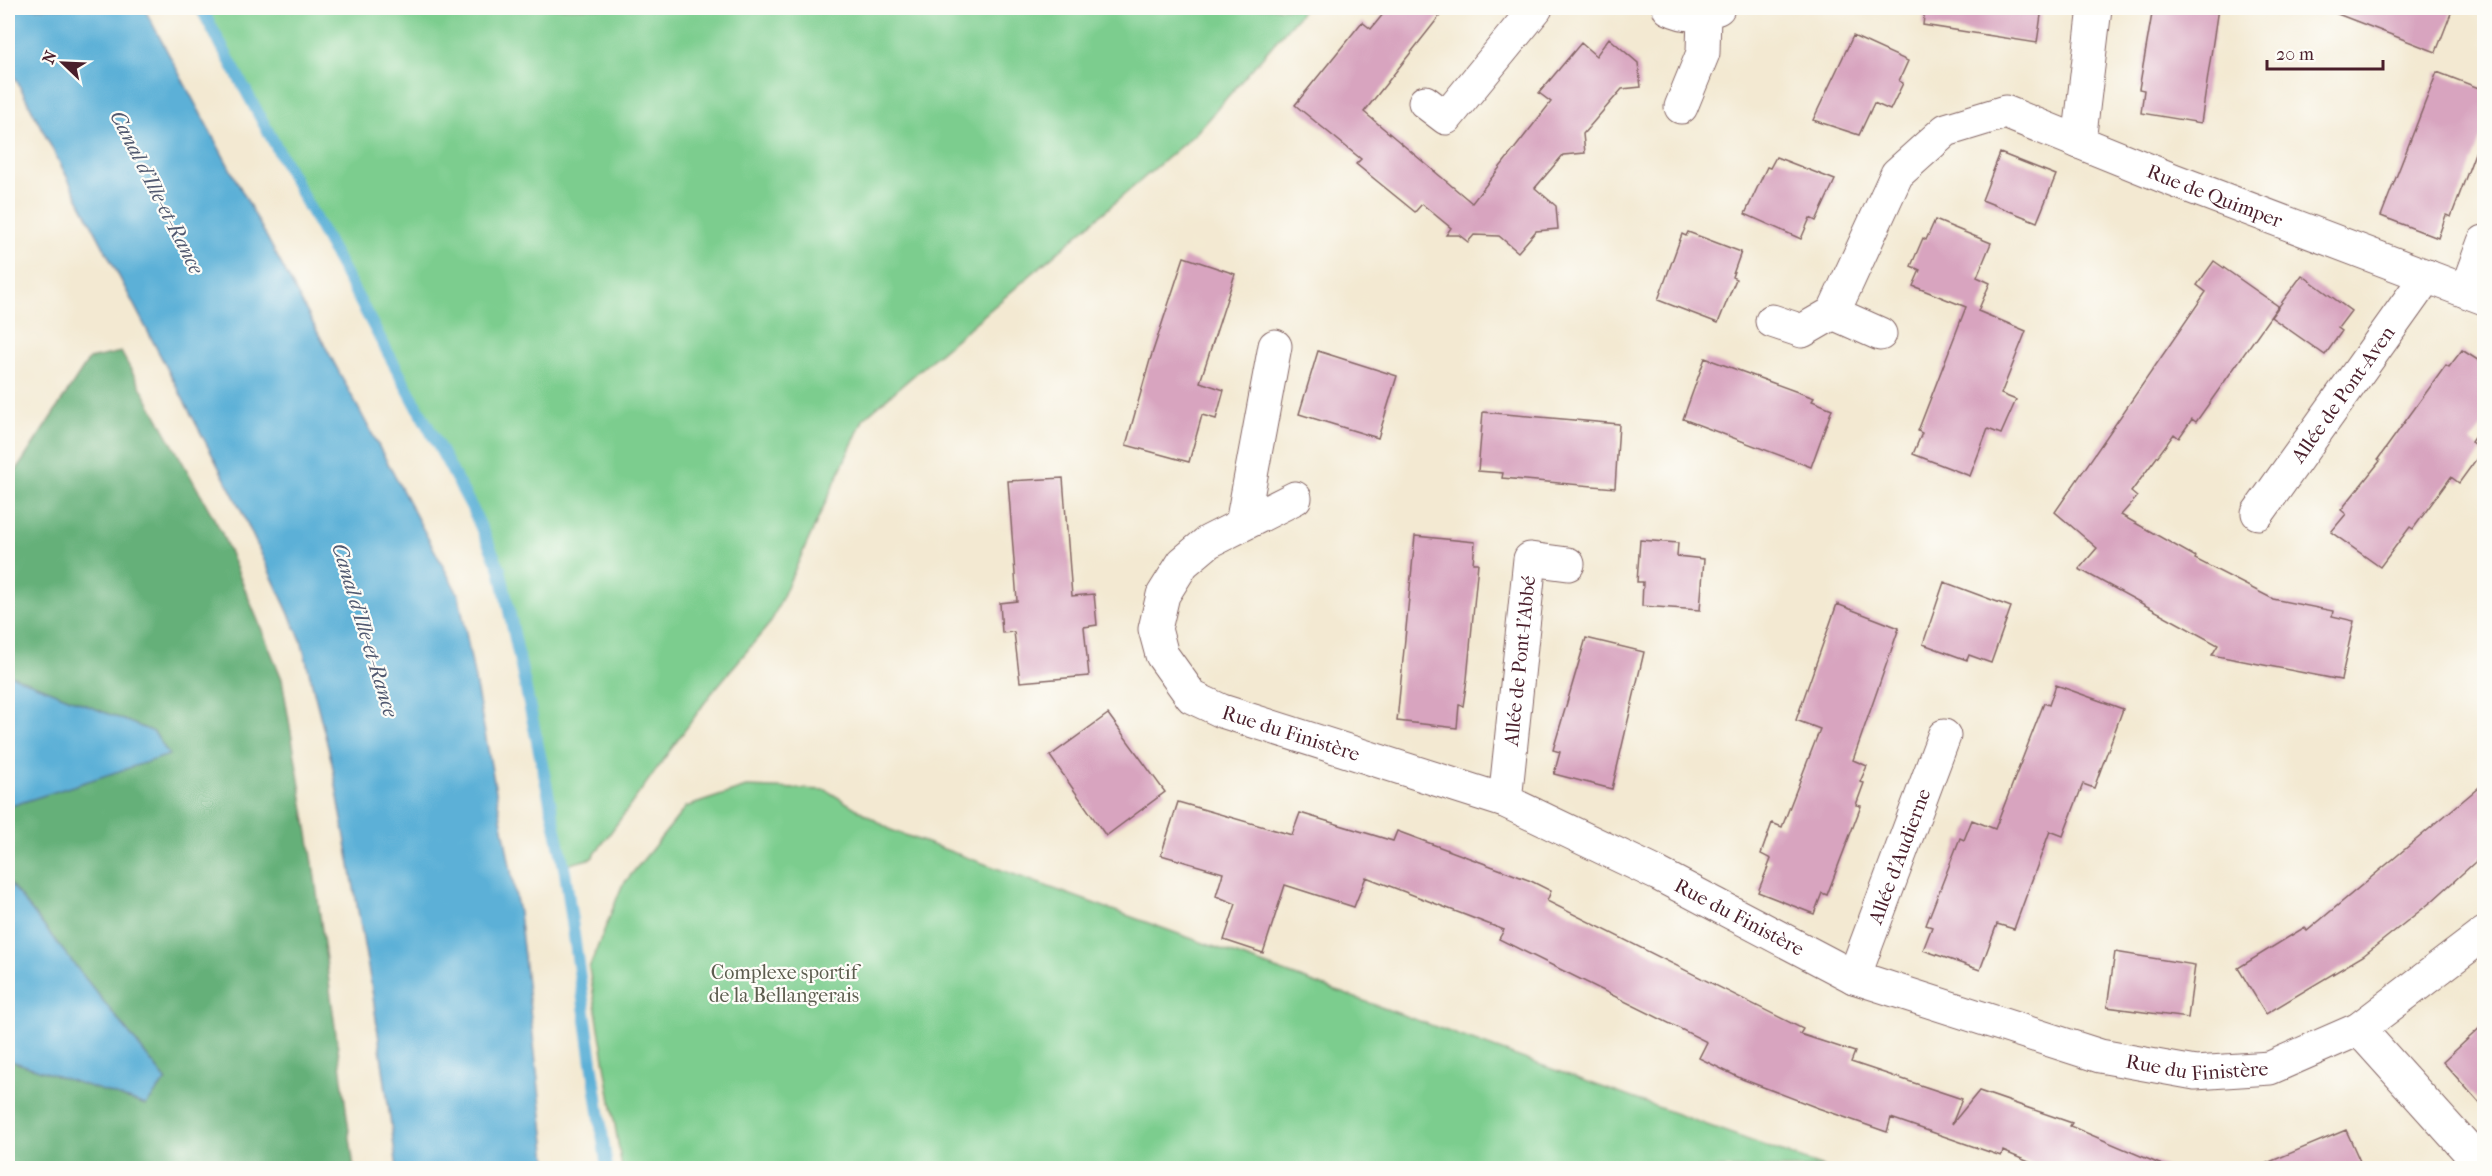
<svg xmlns="http://www.w3.org/2000/svg" width="2492" height="1176" font-family="'IM FELL French Canon',serif">
	<style>
		.green { fill: #7ccd8e; stroke: #63765c; stroke-width: 1.5 }
		.forest { fill: #65b079; stroke: #586852; stroke-width: 1.5 }
		.water { fill: #5bb0d7; stroke: #526881; stroke-width: 1.5 }
		.lines { fill: none; stroke-linecap: round; stroke-linejoin: round }
		.stream { stroke: #5bb0d7; stroke-width: 12 }
		.building { fill: #d8a4bf }
		.street-casing { stroke: #856665; stroke-width: 35 }
		.street { stroke: #fff; stroke-width: 33 }
		.labels { text-anchor: middle; dominant-baseline: central; stroke-width: 4.5; stroke-linejoin: round; paint-order: stroke }
		.street-label { font-size: 20px; fill: #4a1f2b; stroke: #fdfcf7 }
		.park-label { font-size: 20px; fill: #5c5c4e; stroke: #fdfcf7 }
		.water-label { font-size: 21px; font-style: italic; fill: #515970; stroke: #fdfcf7 }
	</style>
	<rect width="100%" height="100%" fill="#fdfcf7"/>
	<filter id="ink" filterUnits="userSpaceOnUse"><feTurbulence type="fractalNoise" baseFrequency=".0167" numOctaves="2"/><feDisplacementMap in="SourceGraphic" scale="12" xChannelSelector="R" yChannelSelector="G"/><feConvolveMatrix kernelMatrix="1 2 1 2 8 2 1 2 1" color-interpolation-filters="sRGB"/></filter>
	<filter id="wash" filterUnits="userSpaceOnUse"><feTurbulence type="fractalNoise" baseFrequency=".008" numOctaves="4" result="noise"/><feDisplacementMap in="SourceGraphic" scale="24" xChannelSelector="R" yChannelSelector="G"/><feGaussianBlur stdDeviation="1.35" result="paint"/><feColorMatrix in="noise" values="0 0 0 0 0 0 0 0 0 0 0 0 0 0 0 0 0 1.4 0 .05"/><feComposite in="paint" operator="in"/></filter>
	<g filter="url(#wash)">
		<rect width="100%" height="100%" fill="#f3e9d2"/>
		<!-- green -->
		<path class="green" d="M195,8H1305L1196,133L864,418L771,622L711,694L592,858L559,867L499,562Z
			M746,787L826,790L891,830L1826,1168H622L589,968L622,886L686,807Z"/>
		<!-- forest -->
		<path class="forest" d="M121,352L221,531L282,679L313,863L354,1168H8V1060L146,1105L166,1080L8,881V807L168,754L154,732L8,674V483L89,359Z"/>
		<!-- water -->
		<path class="water" d="M8,8H144L459,596L519,913L548,1168H397L372,990L332,763L301,640L240,508L8,64Z
			M8,674L154,732L169,755L8,807Z
			M8,881L166,1080L146,1105L8,1060Z"/>
		<g class="lines">
			<!-- stream -->
			<path class="stream" d="M201,8L472,508L500,569L565,872L607,1168"/>
		</g>
		<g id="blocks">
			<!-- building -->
			<path class="building" d="M1388,8H1446L1364,112L1472,203L1551,102L1539,93L1581,43L1596,56L1609,38L1638,63L1641,87L1622,89L1583,134L1585,153L1563,155L1535,188L1556,206L1558,229L1536,231L1518,252L1499,236L1474,235L1468,242L1459,235H1446L1451,228L1422,204L1415,212L1356,164L1361,159L1295,105L1362,22L1371,29Z
				M1925,8H2042L2037,43L1923,25Z
				M2153,8H2218L2201,123L2141,113L2144,90L2139,89Z
				M2327,8H2453L2436,52L2327,10Z
				M1853,36L1908,61L1899,81L1903,83L1890,110L1874,103L1859,135L1813,120Z
				M2437,72L2484,90V129L2451,217L2446,215L2438,238L2381,216Z
				M2000,153L2056,175L2037,222L1982,200Z
				M1776,157L1835,180L1816,221L1810,218L1801,239L1745,214L1767,167L1770,168Z
				M1935,220L1991,243L1977,277L1990,283L1978,311L2026,331L2001,394L2016,400L2001,434L1988,429L1970,476L1913,454L1922,433L1918,431L1966,307L1913,286L1920,270L1911,266L1923,238L1926,240Z
				M1688,232L1741,252L1732,277L1736,279L1718,323L1658,300L1682,234L1686,236Z
				M1184,257L1235,274L1200,382L1224,390L1216,419L1202,415L1189,462L1126,445L1150,360Z
				M2214,261L2278,306L2196,422L2192,419L2179,438L2174,434L2131,492L2137,497L2121,515L2196,557L2195,559L2273,599L2333,611L2332,616L2354,621L2341,680L2212,655L2218,645L2079,569L2097,548L2055,512L2206,292L2197,285Z
				M2302,275L2351,311L2338,328L2342,331L2325,355L2271,317Z
				M2462,350L2484,364V423L2471,442L2483,450L2459,483L2451,477L2413,529L2410,527L2380,567L2331,532L2346,514L2341,510L2380,461L2378,459L2446,365L2449,367Z
				M1318,351L1397,376L1378,438L1299,414Z
				M1705,358L1814,398L1812,401L1832,409L1811,467L1683,419Z
				M1483,412L1619,424L1615,488L1502,478L1503,473L1478,471Z
				M1063,478L1072,596L1094,594L1097,625L1084,627L1089,676L1020,682L1014,632L1002,633L1000,603L1017,601L1008,481Z
				M1415,536L1475,542L1473,563H1478L1467,679L1463,706L1459,705L1457,728L1397,721Z
				M1640,540L1678,543L1677,556L1704,559L1700,610L1642,606L1643,582H1637Z
				M1944,582L2011,607L1991,663L1969,655L1967,660L1923,644Z
				M1837,604L1899,628L1853,760L1867,766L1860,782L1864,783L1856,805L1861,806L1827,895L1822,893L1814,914L1758,892L1771,859L1761,854L1772,823L1782,827L1820,729L1796,720Z
				M1586,638L1644,652L1612,789L1554,774L1560,752L1553,750Z
				M2056,685L2123,709L2094,788L2083,784L2063,836L2050,831L2014,929L1997,924L1980,970L1923,950L1932,927L1926,925L1960,838L1964,840L1972,820L1995,829L2044,703L2049,705Z
				M1108,714L1165,792L1106,836L1050,756Z
				M2484,783V854L2431,902L2363,956L2266,1014L2238,968L2305,927L2307,931Z
				M1178,802L1292,835L1300,813L1393,841L1397,831L1531,881L1551,891L1547,901L1803,1029L1800,1034L1855,1052L1851,1062L1962,1099L1952,1124L1979,1091L2072,1123L2070,1126L2169,1168H2043L2003,1151L2001,1156L1891,1118L1887,1132L1818,1108L1742,1079L1699,1058L1707,1042L1499,939L1504,930L1366,877L1354,907L1285,885L1263,953L1224,940L1236,904L1216,896L1223,873L1161,855Z
				M2115,952L2195,965L2188,1018L2107,1007Z
				M2484,1024V1108L2443,1062Z
				M2346,1130L2363,1168H2255Z"/>
		</g>
	</g>
	<g filter="url(#ink)">
		<use href="#blocks" fill-opacity="0" stroke="#856665" stroke-width="1.5"/>
		<g class="lines">
			<defs>
				<g id="street">
					<path d="M1669,8C1687,17 1699,15 1718,8"/>
					<path d="M1425,102L1446,118L1536,8"/>
					<path d="M1681,107L1703,53L1704,13"/>
					<path d="M2079,142L2095,8"/>
					<path d="M2466,291L2484,242"/>
					<path d="M1772,321L1802,331L1833,313"/>
					<path id="s1" d="M1880,334L1833,313L1897,174L1946,130L2005,112L2173,180L2484,298"/>
					<path id="s2" d="M1295,498L1208,542L1183,563L1163,595L1155,629L1162,655L1192,697L1222,711L1505,801L1658,874L1854,977L2100,1056L2195,1073L2270,1068L2359,1029L2484,934"/>
					<path id="s3" d="M2258,513L2427,276"/>
					<path d="M1242,524L1275,346"/>
					<path id="s4" d="M1505,801L1530,559L1568,564"/>
					<path id="s5" d="M1854,977L1944,736"/>
					<path d="M2359,1029L2484,1168"/>
				</g>
			</defs>
			<!-- street casing -->
			<use href="#street" class="street-casing"/>
			<!-- street -->
			<use href="#street" class="street"/>
		</g>
	</g>
	<g class="labels">
		<!-- street labels -->
		<g class="street-label">
			<text stroke="none"><textPath href="#s1" startOffset="558">Rue de Quimper</textPath></text>
			<text stroke="none"><textPath href="#s3" startOffset="146">Allée de Pont-Aven</textPath></text>
			<text stroke="none"><textPath href="#s4" startOffset="141">Allée de Pont-l'Abbé</textPath></text>
			<text stroke="none"><textPath href="#s2" startOffset="387">Rue du Finistère</textPath></text>
			<text stroke="none"><textPath href="#s5" startOffset="129">Allée d'Audierne</textPath></text>
			<text stroke="none"><textPath href="#s2" startOffset="873">Rue du Finistère</textPath></text>
			<text stroke="none"><textPath href="#s2" startOffset="1359">Rue du Finistère</textPath></text>
		</g>
		<!-- park labels -->
		<g class="park-label">
			<text x="784" y="972">Complexe sportif<tspan x="784" dy="23">de la Bellangerais</tspan></text>
		</g>
		<!-- water labels -->
		<g class="water-label">
			<text transform="translate(157 192) rotate(63)">Canal d'Ille-et-Rance</text>
			<text transform="translate(365 630) rotate(73)">Canal d'Ille-et-Rance</text>
		</g>
	</g>
	<!-- margin -->
	<rect width="2492" height="1176" fill="none" stroke="#fdfcf7" stroke-width="30"/>
	<!-- north arrow -->
	<g transform="translate(63 63) rotate(293)" stroke="#fdfcf7" stroke-width="4.5" paint-order="stroke">
	<path d="M0-4.5L10 22L0 15L-10 22Z" fill="#4a1f2b"/>
	<text y="-9" font-size="16" font-weight="bold" text-anchor="middle" fill="#4a1f2b">N</text>
	</g>
	<!-- scale -->
	<path d="M2267 60v9h116v-9" fill="none" stroke="#4a1f2b" stroke-width="3"/>
	<text x="2276" y="60" font-size="18" fill="#4a1f2b" stroke="#fdfcf7" stroke-width="4.5" paint-order="stroke">20 m</text>
</svg>
